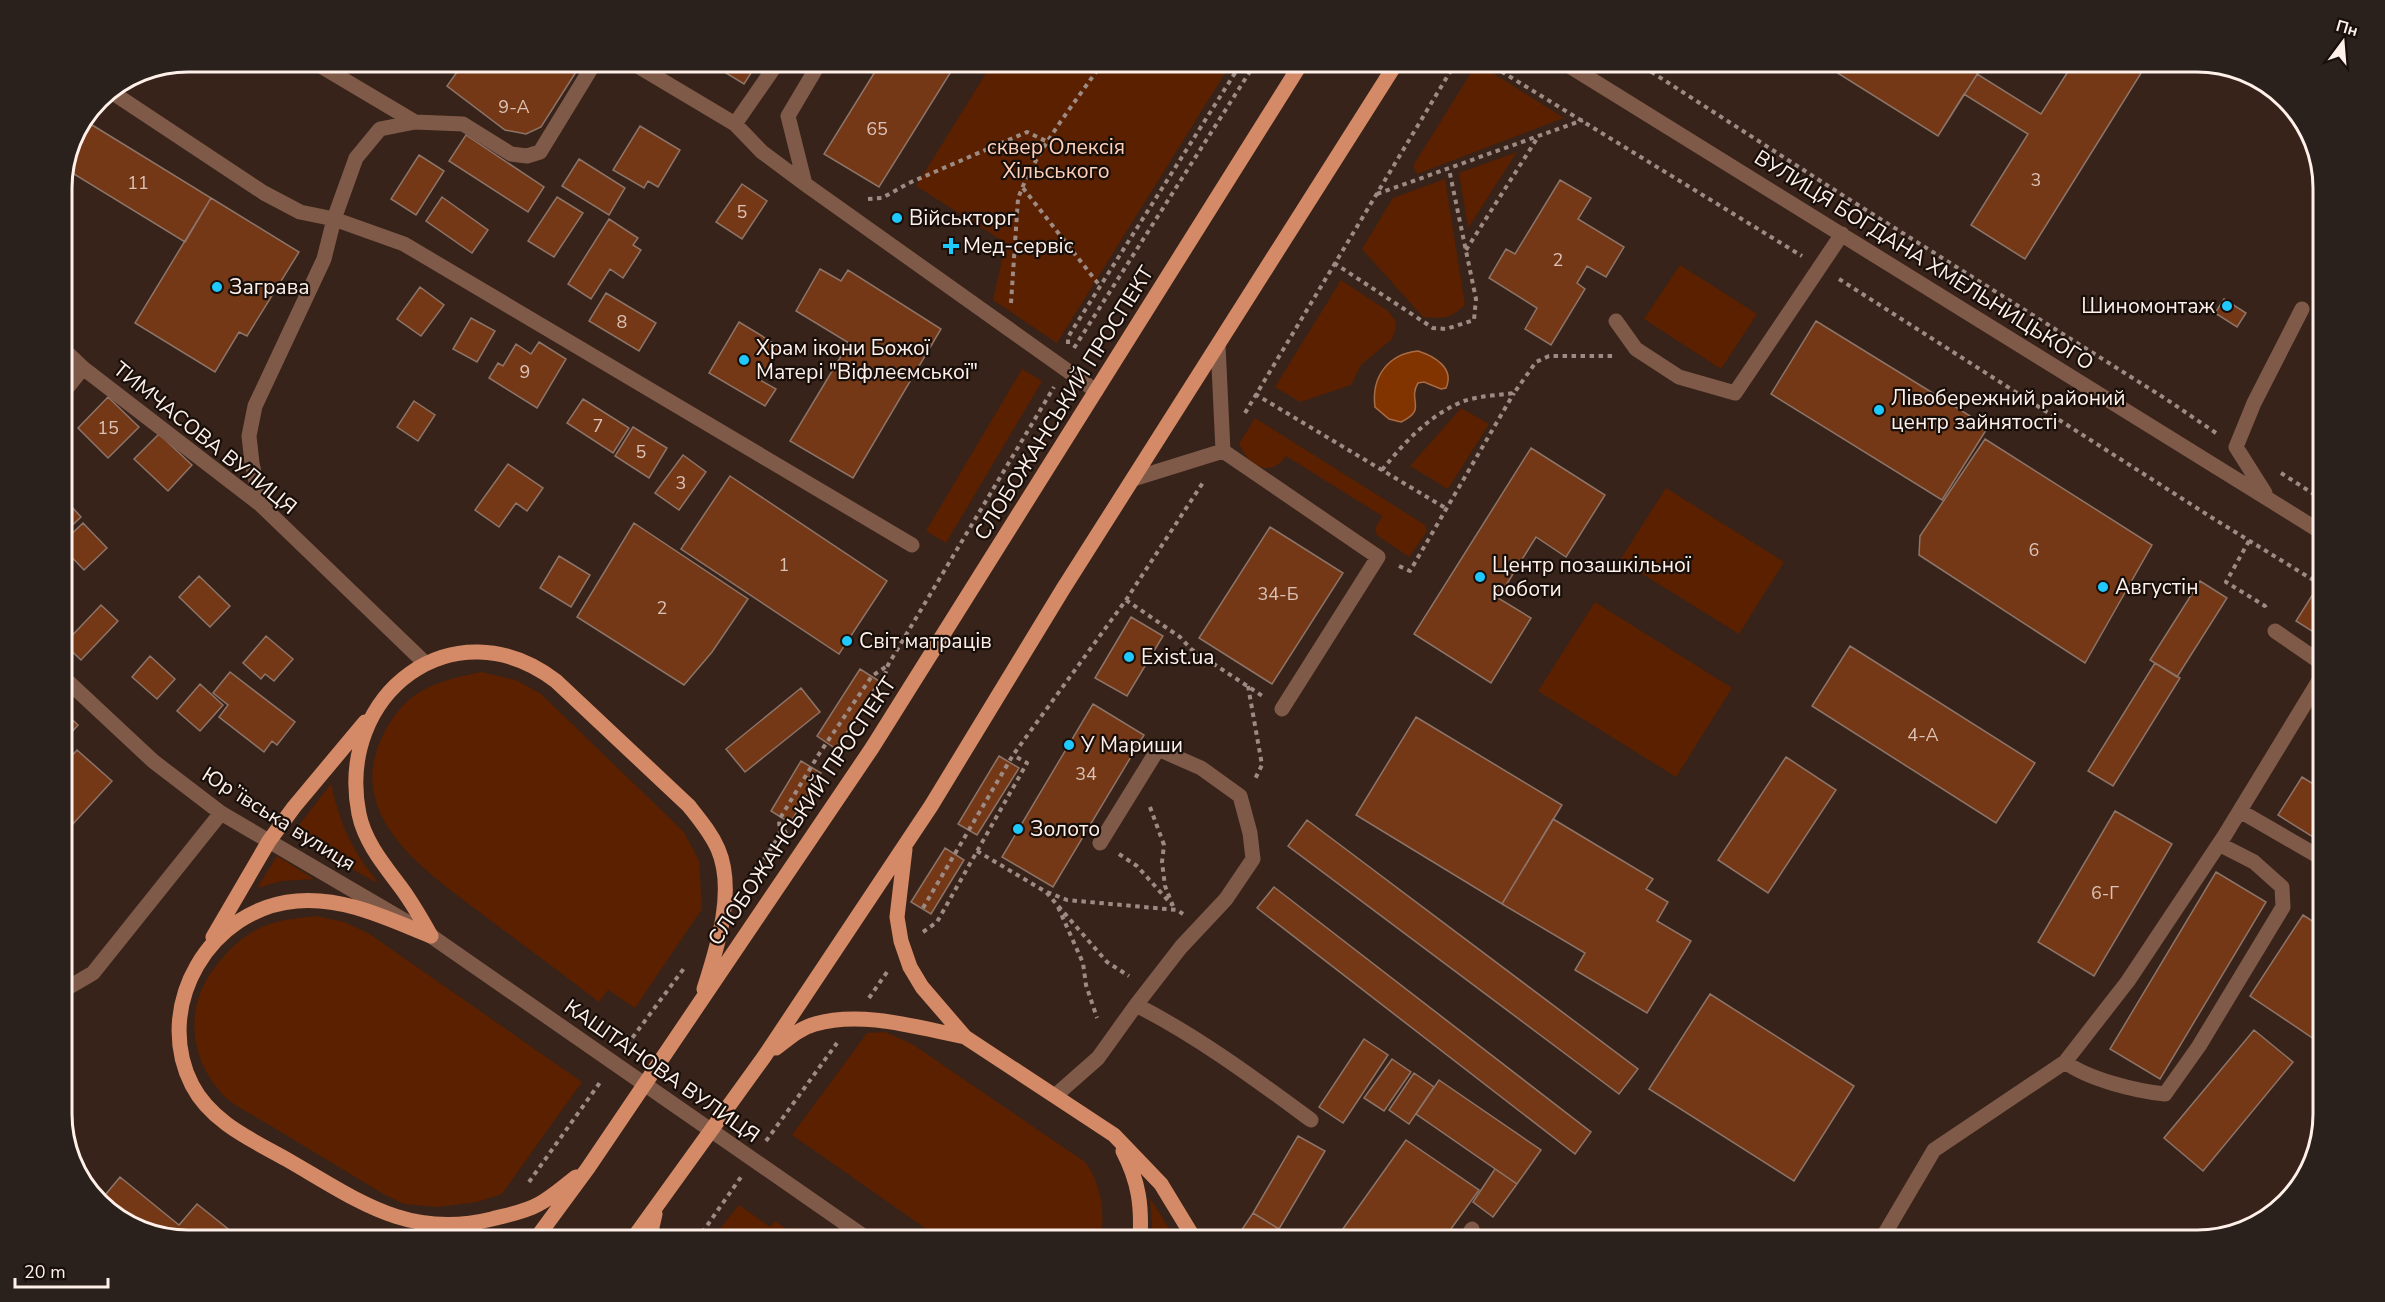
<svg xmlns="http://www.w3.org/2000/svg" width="2385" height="1302" font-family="'Nunito Sans',sans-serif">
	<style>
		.green { fill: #5a2000 }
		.water { fill: #813300; stroke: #a76c46; stroke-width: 1.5 }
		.building { fill: #753817; stroke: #8d7469; stroke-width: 1.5 }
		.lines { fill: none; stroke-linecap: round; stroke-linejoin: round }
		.path { stroke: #9d8b83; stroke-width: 4; stroke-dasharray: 4.5 4.5; stroke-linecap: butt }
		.minor { stroke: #7f5a49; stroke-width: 15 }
		.major { stroke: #d58a67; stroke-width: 15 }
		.poi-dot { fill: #20c9fd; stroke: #180f0a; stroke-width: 2 }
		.labels { text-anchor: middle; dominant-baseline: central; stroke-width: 4.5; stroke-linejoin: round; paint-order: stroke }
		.number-label { font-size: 18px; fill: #dcc2b5 }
		.park-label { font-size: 21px; fill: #ffd0ba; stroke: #180f0a }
		.poi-label { font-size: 21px; fill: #fff0ea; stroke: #180f0a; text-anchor: start }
		.street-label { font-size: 21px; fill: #fff0ea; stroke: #180f0a }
		.rim { fill: none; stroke: #fff0ea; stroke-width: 3 }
	</style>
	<rect width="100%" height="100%" fill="#372319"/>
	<!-- green -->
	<path class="green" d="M993,62H1232L1057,343L993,300L1006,243L916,186Z
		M1477,63L1564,118L1417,174L1413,166Z
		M1517,152L1468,228L1459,173Z
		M1445,179L1465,305C1449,319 1445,319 1423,317L1362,249L1393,198Z
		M1680,265L1757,314L1721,369L1644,319Z
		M1341,280L1388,311L1395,320L1396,327L1392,339L1361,365L1351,385L1300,402L1275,387Z
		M1022,369L1042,381L946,543L926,531Z
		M1461,408L1489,424L1448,489L1410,466Z
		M1255,418L1425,525L1427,531L1409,557L1377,535L1375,529L1382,516L1286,456C1269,480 1248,464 1239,444Z
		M1666,488L1784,562L1739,634L1620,560Z
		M1595,602L1732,688L1676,777L1538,691Z
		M481,672L516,680L541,694L684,832L699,861L702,909L635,1008L608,990L599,1002C563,974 526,947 490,920C433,876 341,820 383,735C406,689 435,682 481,672Z
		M331,784C340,823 351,849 377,881L375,882L292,834Z
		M277,856L314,879L282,881L257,888Z
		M317,916L344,922L368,933L582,1082L502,1194L477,1202L438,1207L404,1204L385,1195C349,1173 312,1151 276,1129C260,1119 241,1110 226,1098C221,1094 218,1088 214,1084C189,1051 187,1004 213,970C243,929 267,920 317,916Z
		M885,1032L912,1044L1085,1162C1101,1182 1106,1215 1100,1240H942L792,1135L867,1033Z
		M1150,1198L1173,1235L1176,1240H1153Z
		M739,1205L770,1227L775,1221L802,1240H711Z"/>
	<!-- water -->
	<path class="water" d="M1418,351C1434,356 1455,368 1446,388L1441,389L1424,382L1418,383C1407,401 1428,409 1401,422L1389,419L1375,407C1371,377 1388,354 1418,351Z"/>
	<!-- building -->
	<path class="building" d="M438,62H464L457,73Z
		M464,62H559L576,72L541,127L526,134L505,130L447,86Z
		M708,62H758L744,84Z
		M881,62H957L879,187L824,154Z
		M1820,62H1985L1938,136Z
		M1820,62H1984L1977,74L2041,114L2074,62H2148L2025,259L1971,225L2028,134L1964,94L1938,136Z
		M84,120L211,198L185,242L64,168L71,139Z
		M640,126L680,150L658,187L648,181L644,188L613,170Z
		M466,135L544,187L528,212L449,161Z
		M419,155L444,171L416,215L391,199Z
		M579,159L625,188L609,215L562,186Z
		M1560,180L1591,198L1578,219L1624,247L1606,277L1587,266L1577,283L1585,289L1551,345L1525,329L1537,308L1489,278L1506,249L1515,254Z
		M742,184L767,201L742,239L716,222Z
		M442,197L488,230L472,253L426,221Z
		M557,197L583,213L554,257L528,241Z
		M211,198L299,252L247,336L239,332L215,372L135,323Z
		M609,219L638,238L633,245L641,250L623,278L610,269L591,299L568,284Z
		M820,269L841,281L848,270L941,329L853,478L790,441L849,343L796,311Z
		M420,287L444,305L421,336L397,319Z
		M606,293L656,323L639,351L589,321Z
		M2224,299L2246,313L2237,327L2215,313Z
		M471,318L495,331L477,362L453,349Z
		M1816,321L1988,427L1942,500L1771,394Z
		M739,322L780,347L760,380L776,389L765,406L709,373Z
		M539,342L566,359L537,408L489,378L498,363L503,366L516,344L531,354Z
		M108,397L139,427L108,458L78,428Z
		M583,399L629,428L613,453L567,423Z
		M414,401L435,415L418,441L397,427Z
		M633,427L667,448L649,478L615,456Z
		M159,434L192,465L168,491L134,459Z
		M1985,439L2152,545L2085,663L1919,555L1920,536Z
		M1531,448L1605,495L1566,557L1536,537L1498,598L1531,618L1491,683L1414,634Z
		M683,455L706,472L679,510L655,493Z
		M508,464L543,488L527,511L516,503L499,527L475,510Z
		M730,476L887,581L839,654L681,549Z
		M62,496L81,517L62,535Z
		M83,523L107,548L84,570L62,547V543Z
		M634,523L748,599L712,652L684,685L577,617Z
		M1270,527L1343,573L1272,684L1199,638Z
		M559,556L590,575L571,607L540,588Z
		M199,576L230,606L210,627L179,597Z
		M2200,581L2227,598L2177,677L2150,660Z
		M2313,594L2323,600V638L2296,621Z
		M101,605L118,621L81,660L64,644Z
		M1131,617L1163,636L1127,696L1095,678Z
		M266,636L293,659L274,681L265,674L261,679L243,663Z
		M1850,646L2035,763L1996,823L1812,706Z
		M150,656L175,679L157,699L132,677Z
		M2155,663L2180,678L2113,786L2088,771Z
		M860,669L879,681L836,749L817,736Z
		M230,672L295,722L277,745L272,741L264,752L219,717L228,705L213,693Z
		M200,684L223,705L200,731L177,711Z
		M801,688L820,712L745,772L726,749Z
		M1093,704L1144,735L1053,887L1002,857Z
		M62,710L78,725L62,743Z
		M1416,717L1562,805L1502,904L1356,815Z
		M77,750L112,781L72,825L62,816V767Z
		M999,756L1019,768L977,835L958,824Z
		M1786,757L1836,790L1768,893L1718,860Z
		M801,761L821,773L790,823L771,811Z
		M2302,777L2323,790V821L2313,837L2278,815Z
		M2115,811L2172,844L2094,976L2038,942Z
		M1553,819L1653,879L1646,889L1668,902L1657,921L1691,941L1647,1013L1575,970L1585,953L1502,904Z
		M1307,820L1638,1069L1619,1094L1288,846Z
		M945,848L964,860L931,914L911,902Z
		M2216,872L2266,902L2160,1079L2110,1049Z
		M1274,887L1591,1132L1575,1154L1257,908Z
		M2303,915L2323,928V1045L2250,996Z
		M1710,994L1854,1086L1794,1181L1649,1089Z
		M2254,1030L2293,1062L2203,1171L2164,1138Z
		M1364,1039L1388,1055L1343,1123L1319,1107Z
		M1392,1059L1411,1072L1384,1111L1364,1098Z
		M1414,1073L1434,1087L1409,1124L1389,1110Z
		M1439,1080L1541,1150L1517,1184L1416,1114Z
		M1298,1136L1325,1151L1279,1229L1253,1213Z
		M1406,1140L1479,1190L1443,1240H1335Z
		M1495,1169L1517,1184L1493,1217L1473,1202Z
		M120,1177L179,1225L197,1204L242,1240H188L132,1227L101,1200Z
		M1253,1213L1279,1229L1273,1240H1235Z"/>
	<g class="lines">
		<!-- path -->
		<path class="path" d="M1486,62L1802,256
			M1636,62L1847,198L2166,399L2216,433
			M1023,188L1100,286
			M1377,194L1583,120
			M868,199L882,198L909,183L1027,132L1048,142
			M1466,250L1538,137
			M1334,263L1433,328L1446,329L1474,320L1476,299L1449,169
			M1839,279L2214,519L2323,586
			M1011,303L1018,199C1032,156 1076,101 1103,62
			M1068,344V337L1242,62
			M1074,348L1256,62
			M1255,394L1447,509
			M1245,413L1456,62
			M1382,470C1404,443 1430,414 1464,401C1479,396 1498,395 1514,393L1536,362L1549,356H1613
			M2281,473L2323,500
			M2249,541L2226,582L2265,606L2267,611
			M1399,566L1410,571L1514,393
			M1126,600L1180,637L1191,649L1264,697
			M882,684L888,665L1054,387
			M1248,686L1262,765L1255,779
			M1150,807L1164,845L1162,862L1165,886L1173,906
			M780,835L779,820L819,754L872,676L887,666
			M977,851L1046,892L1107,962L1129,976
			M1119,854L1137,866L1172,905
			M749,882L780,835L787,831
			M1047,892L1067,900L1177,910L1183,914
			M1058,907L1083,963L1086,985L1097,1018
			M923,908L1013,755L1126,600L1204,481
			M923,932L937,922L1027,763L1013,755
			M869,998L887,972
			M627,1045L685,967
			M766,1141L837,1043
			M529,1182L601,1081
			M697,1240L741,1177"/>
		<!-- minor -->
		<path class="minor" d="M314,62L415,122
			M631,62L735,124L762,152L805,184L1096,391
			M1563,62L2323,533
			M110,91L264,193L300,212L334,219L404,244L912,545
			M735,124L778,62
			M805,184L788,116L820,62
			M1616,321L1636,349L1679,377L1735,393L1842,234
			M1218,345L1223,451
			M62,348L83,368L261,505L425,663
			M62,394L83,368
			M1223,451L1378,557L1282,709
			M1133,479L1223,451
			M2265,493L2236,447L2254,403L2302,309
			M261,505L252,463L249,436L255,406L324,259L334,219L356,158L380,129L415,122L463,124L511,154L527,156L540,152L595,62
			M2275,631L2323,664
			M62,676L153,761L221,813L431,936L869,1240
			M2240,811L2323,859
			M1100,843L1158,749L1201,768L1240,796L1250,833L1253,859L1226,899L1181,947L1136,1005
			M62,989L64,990L93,973L221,813
			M2065,1062C2088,1079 2135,1091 2165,1094L2199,1046L2283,907L2282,887L2254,862L2219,844
			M1056,1095L1098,1058L1136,1005C1199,1037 1255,1079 1311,1120
			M1465,1240L1472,1229
			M1881,1240L1934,1150L2065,1062L2128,981L2225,835L2323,674"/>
		<!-- major -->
		<path class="major" d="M905,849L897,917L901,941L910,967L922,987L965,1037L1114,1135L1161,1184L1195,1240
			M431,936C422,920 413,904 402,889C385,866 365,843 359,814C335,694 454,603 556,681L689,806C700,820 711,833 718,849C736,891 717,948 704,989
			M431,936C388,919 345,897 297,901C210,908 152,1006 192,1085C211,1122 252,1140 286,1159C356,1199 407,1240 492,1219C507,1215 525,1212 539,1204C552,1197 564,1186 576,1177
			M213,937L269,841L294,807L365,722
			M776,1048C788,1039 800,1028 815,1024C862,1010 919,1028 965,1037
			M1123,1151C1139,1182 1142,1206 1140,1240
			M535,1240L588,1168L872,748L1302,62
			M632,1240L764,1057L931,806L1063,589L1397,62
			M649,1240L655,1214"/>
	</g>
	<!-- markers -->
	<g class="poi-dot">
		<circle cx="897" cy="218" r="6"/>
		<path d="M948 237h6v6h6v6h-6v6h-6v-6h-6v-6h6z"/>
		<circle cx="217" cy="287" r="6"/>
		<circle cx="2227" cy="306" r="6"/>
		<circle cx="744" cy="360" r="6"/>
		<circle cx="1879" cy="410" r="6"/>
		<circle cx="1480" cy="577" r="6"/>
		<circle cx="2103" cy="587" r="6"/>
		<circle cx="847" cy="641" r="6"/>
		<circle cx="1129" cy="657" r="6"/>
		<circle cx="1069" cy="745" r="6"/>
		<circle cx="1018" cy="829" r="6"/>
	</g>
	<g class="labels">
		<!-- number labels -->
		<g class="number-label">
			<text x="514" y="107">9-А</text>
			<text x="877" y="129">65</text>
			<text x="2036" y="180">3</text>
			<text x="138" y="183">11</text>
			<text x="742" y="212">5</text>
			<text x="1558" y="260">2</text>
			<text x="622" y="322">8</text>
			<text x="525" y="372">9</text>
			<text x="598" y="426">7</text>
			<text x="108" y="428">15</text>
			<text x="641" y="452">5</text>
			<text x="681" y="483">3</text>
			<text x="2034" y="550">6</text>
			<text x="784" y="565">1</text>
			<text x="1278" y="594">34-Б</text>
			<text x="662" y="608">2</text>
			<text x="1923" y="735">4-А</text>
			<text x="1086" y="774">34</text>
			<text x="2105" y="893">6-Г</text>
		</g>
		<!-- park labels -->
		<g class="park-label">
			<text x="1056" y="147">сквер Олексія<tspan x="1056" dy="24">Хільського</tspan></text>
		</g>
		<!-- poi labels -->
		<g class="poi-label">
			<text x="909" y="218">Військторг</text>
			<text x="963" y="246">Мед-сервіс</text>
			<text x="229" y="287">Заграва</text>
			<text x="2215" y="306" text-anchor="end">Шиномонтаж</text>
			<text x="756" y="348">Храм ікони Божої<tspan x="756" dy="24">Матері "Віфлеємської"</tspan></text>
			<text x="1891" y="398">Лівобережний районий<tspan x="1891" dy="24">центр зайнятості</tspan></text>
			<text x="1492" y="565">Центр позашкільної<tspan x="1492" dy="24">роботи</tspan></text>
			<text x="2115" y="587">Августін</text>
			<text x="859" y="641">Світ матраців</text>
			<text x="1141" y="657">Exist.ua</text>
			<text x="1081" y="745">У Мариши</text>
			<text x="1030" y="829">Золото</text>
		</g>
		<!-- street labels -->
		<g class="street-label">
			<text transform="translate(1924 260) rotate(32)">ВУЛИЦЯ БОГДАНА ХМЕЛЬНИЦЬКОГО</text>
			<text transform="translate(1064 403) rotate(-58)">СЛОБОЖАНСЬКИЙ ПРОСПЕКТ</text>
			<text transform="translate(205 438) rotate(39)">ТИМЧАСОВА ВУЛИЦЯ</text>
			<text transform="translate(802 811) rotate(-56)">СЛОБОЖАНСЬКИЙ ПРОСПЕКТ</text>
			<text transform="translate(279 819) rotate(32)">Юрʼївська вулиця</text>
			<text transform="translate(662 1071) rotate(35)">КАШТАНОВА ВУЛИЦЯ</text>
		</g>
	</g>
	<!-- crop -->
	<path d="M0 0H2385V1302H0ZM188 72H2197A116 116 0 0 1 2313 188V1114A116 116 0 0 1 2197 1230H188A116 116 0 0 1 72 1114V188A116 116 0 0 1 188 72Z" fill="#2a211c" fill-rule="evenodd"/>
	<path class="rim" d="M188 72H2197A116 116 0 0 1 2313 188V1114A116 116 0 0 1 2197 1230H188A116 116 0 0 1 72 1114V188A116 116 0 0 1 188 72Z"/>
	<!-- north arrow -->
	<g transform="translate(2343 42) rotate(16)" stroke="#180f0a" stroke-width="4.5" paint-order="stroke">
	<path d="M0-4.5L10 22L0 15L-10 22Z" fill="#fff0ea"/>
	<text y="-9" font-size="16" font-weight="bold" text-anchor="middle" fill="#fff0ea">Пн</text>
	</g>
	<!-- scale -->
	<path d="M15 1278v9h93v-9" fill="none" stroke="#fff0ea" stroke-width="3"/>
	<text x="24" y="1278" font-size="18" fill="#fff0ea" stroke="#180f0a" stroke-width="4.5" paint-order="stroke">20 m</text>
</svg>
